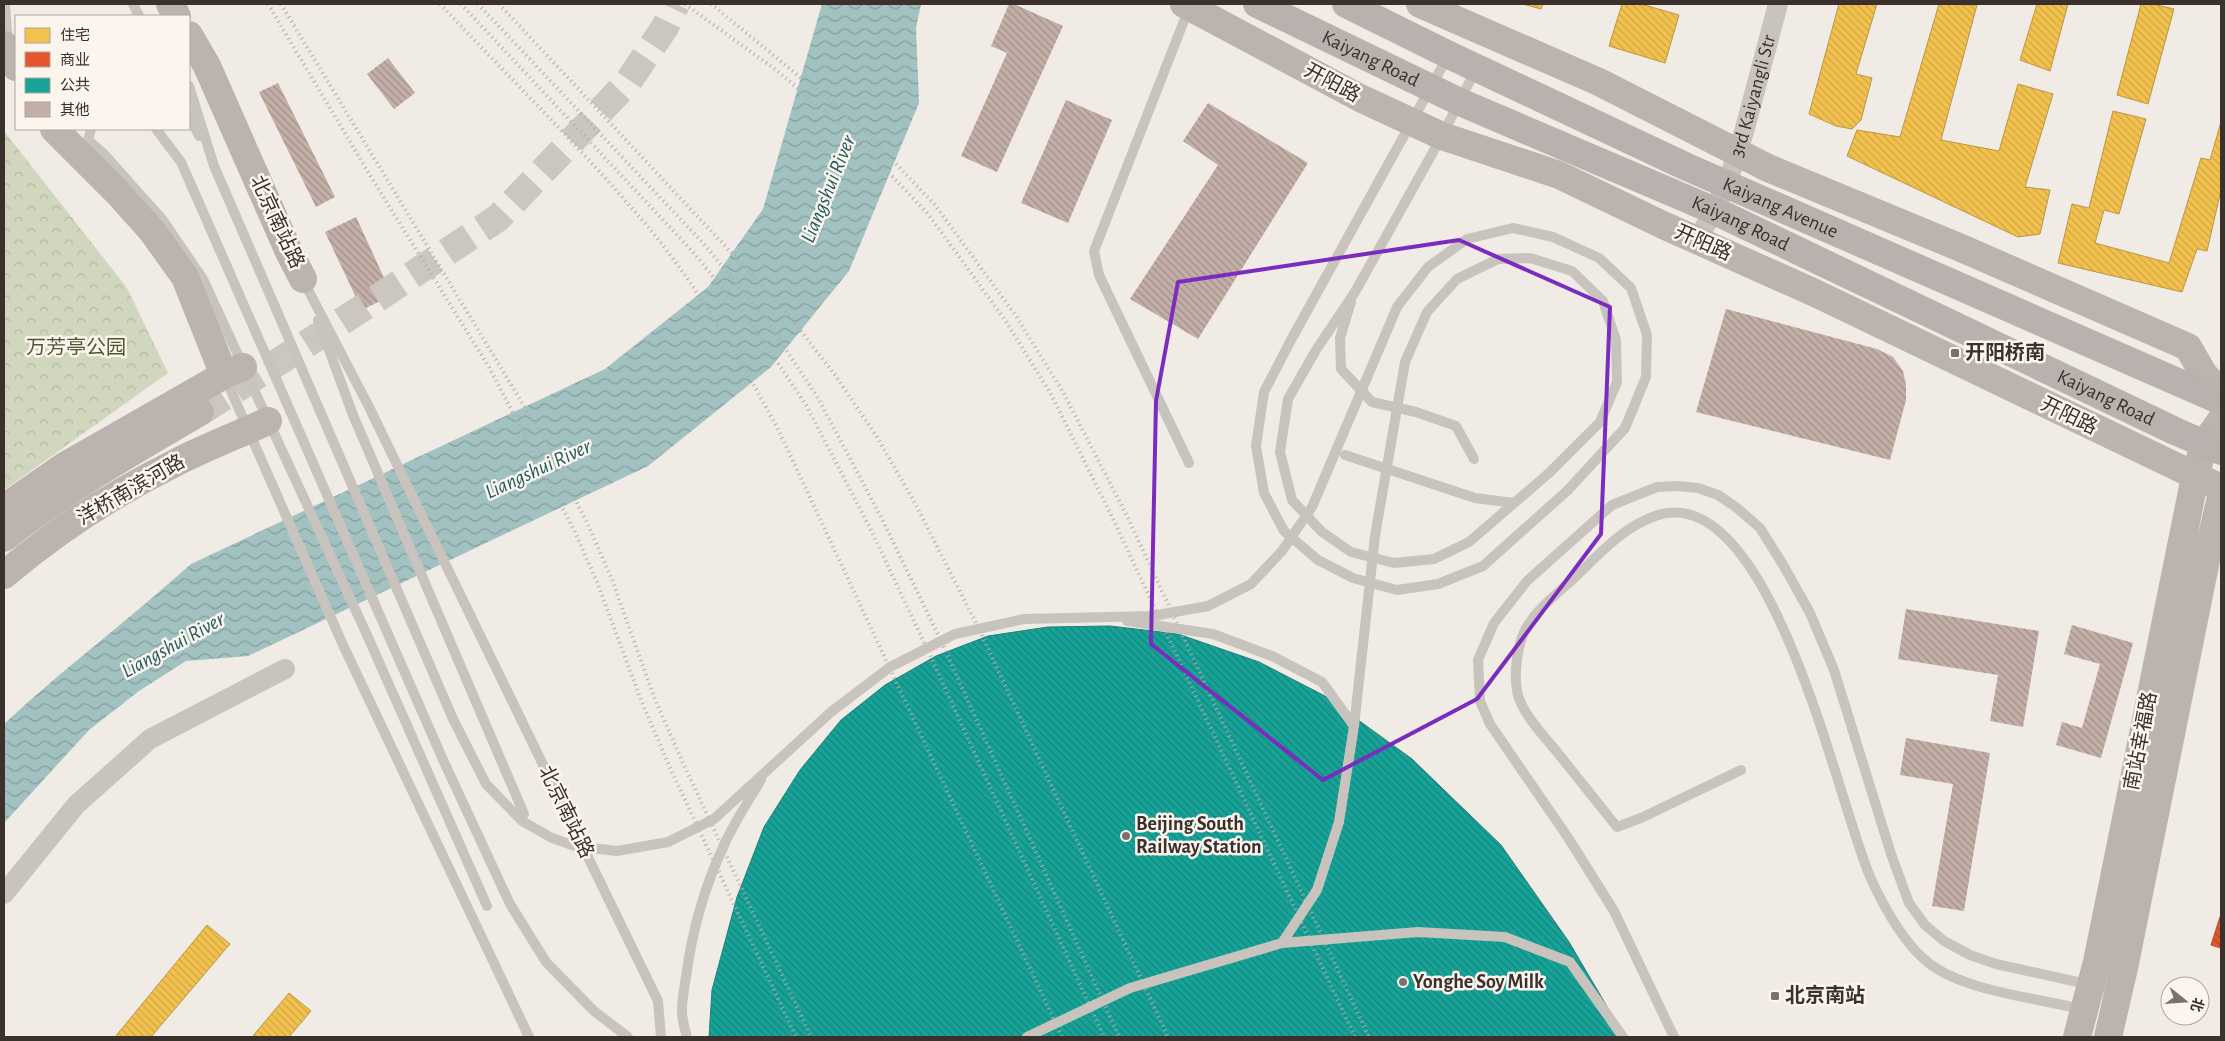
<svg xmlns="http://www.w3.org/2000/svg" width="2225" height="1041" font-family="'Alegreya Sans','Noto Sans SC',sans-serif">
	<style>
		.park { fill: url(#park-crowns) }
		.water { fill: url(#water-waves) }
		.homes { fill: url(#homes-back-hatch); stroke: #bb9644 }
		.shops { fill: url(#shops-back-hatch); stroke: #b14b2d }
		.public { fill: url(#public-back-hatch); stroke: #228077 }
		.building { fill: url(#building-back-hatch) }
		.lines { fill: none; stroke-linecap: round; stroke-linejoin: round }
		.secondary-tunnel { stroke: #ccc6c0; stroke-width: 28; stroke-dasharray: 28 14; stroke-linecap: butt }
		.lane { stroke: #c9c3be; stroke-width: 10 }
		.street { stroke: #c9c3be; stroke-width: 20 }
		.secondary { stroke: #bab3ae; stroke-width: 28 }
		.primary { stroke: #b8b1ad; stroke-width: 28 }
		.rail { stroke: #b1aca8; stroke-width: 4; stroke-dasharray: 1 4; stroke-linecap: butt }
		.lane-bridge { stroke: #c9c3be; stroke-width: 10 }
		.marked { fill: none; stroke: #7b2cbf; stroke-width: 4; stroke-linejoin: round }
		.poi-dot { fill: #7a716c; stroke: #fbf5ee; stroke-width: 2 }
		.labels { text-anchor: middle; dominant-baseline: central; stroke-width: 5; stroke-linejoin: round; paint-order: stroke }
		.street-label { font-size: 20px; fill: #3b302b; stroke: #fbf5ee }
		.park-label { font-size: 20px; fill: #4a5a2e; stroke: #fbf5ee }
		.poi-label { font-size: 20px; font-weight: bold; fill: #3b302b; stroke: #fbf5ee; text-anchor: start }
		.water-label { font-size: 21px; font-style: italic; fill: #1f5a5e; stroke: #fbf5ee }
	</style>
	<defs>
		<pattern id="park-crowns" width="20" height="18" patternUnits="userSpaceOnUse" patternTransform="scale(1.25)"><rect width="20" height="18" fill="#d1d6bf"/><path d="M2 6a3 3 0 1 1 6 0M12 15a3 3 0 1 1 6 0" fill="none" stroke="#b4b8a4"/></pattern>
		<pattern id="water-waves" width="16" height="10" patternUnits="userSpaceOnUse" patternTransform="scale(1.25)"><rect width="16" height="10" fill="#a1c2c1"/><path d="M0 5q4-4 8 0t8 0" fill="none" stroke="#849e9d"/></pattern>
		<pattern id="homes-back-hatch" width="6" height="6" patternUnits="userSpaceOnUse" patternTransform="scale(1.25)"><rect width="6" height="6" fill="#f2c14e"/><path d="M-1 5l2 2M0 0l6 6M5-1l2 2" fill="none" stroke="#d0a644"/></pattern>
		<pattern id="shops-back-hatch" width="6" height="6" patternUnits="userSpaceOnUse" patternTransform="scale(1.25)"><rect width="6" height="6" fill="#e4572e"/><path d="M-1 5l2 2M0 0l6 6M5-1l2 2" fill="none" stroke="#ba4827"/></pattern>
		<pattern id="public-back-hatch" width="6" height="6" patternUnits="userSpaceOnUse" patternTransform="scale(1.25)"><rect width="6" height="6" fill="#17a398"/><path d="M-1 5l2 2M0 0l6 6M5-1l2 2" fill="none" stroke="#16857c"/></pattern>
		<pattern id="building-back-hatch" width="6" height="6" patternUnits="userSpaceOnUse" patternTransform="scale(1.25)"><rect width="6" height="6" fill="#c3afa7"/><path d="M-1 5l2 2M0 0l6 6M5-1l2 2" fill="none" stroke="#a08f88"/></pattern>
	</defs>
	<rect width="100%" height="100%" fill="#f0ebe5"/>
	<!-- park -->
	<path class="park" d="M4,131L127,288L168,373L4,490Z"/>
	<!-- water -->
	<path class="water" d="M822,4H921L916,28L919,103L849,271L771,367L648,466L248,656L186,661L139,691L89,730L4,823V724C64,668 130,619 191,564L605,369L708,287L763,209Z"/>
	<!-- homes -->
	<path class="homes" d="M1523,4H1543L1541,9Z
		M1622,4H1641L1679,15L1665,63L1609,46Z
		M1839,4H1877L1856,74L1872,78L1861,120L1852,129L1836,126L1809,114Z
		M1939,4L1977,5L1941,140L1999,151L2018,84L2053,94L2025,187L2050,190L2040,234L2018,237L1847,156L1857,130L1900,137Z
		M2037,4H2068L2050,71L2020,60Z
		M2141,4H2153L2174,9L2148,104L2117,95Z
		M2113,111L2146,119L2119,214L2104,210L2095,243L2169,263L2201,158L2210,160L2221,122V190L2207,251L2197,249L2182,292L2058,263L2072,204L2089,208Z
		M207,925L230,944L151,1037H115Z
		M289,993L311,1011L289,1037H252Z"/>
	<!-- shops -->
	<path class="shops" d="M2221,914V948L2211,945Z"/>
	<!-- public -->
	<path class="public" d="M1110,626L1178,634L1259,662L1325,696L1412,759L1501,845L1569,942L1625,1037H709L712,990L737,897L764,827L800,770L841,720L885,685L936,656L988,636L1048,627Z"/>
	<!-- building -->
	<path class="building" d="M1009,4H1014L1063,26L997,172L961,156L1007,53L991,46Z
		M388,58L415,93L394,109L367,74Z
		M278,83L335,197L316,207L259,92Z
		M1066,100L1112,120L1068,223L1021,203Z
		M1208,103L1308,163L1198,339L1130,299L1218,165L1183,141Z
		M356,217L392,295L362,310L325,232Z
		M1726,309L1877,349L1893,357L1903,371L1906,385V400L1890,460L1696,412Z
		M1906,609L2039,631L2023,727L1990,721L1998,675L1898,659Z
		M2072,625L2133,643L2101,758L2056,745L2062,722L2082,728L2100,664L2064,654Z
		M1906,738L1990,753L1964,911L1932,906L1953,784L1900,775Z"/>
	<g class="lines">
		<!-- secondary-tunnel -->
		<path class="secondary-tunnel" d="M200,412L361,309L498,218L628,82L665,27L676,4"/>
		<!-- lane -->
		<path class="lane" d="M5,4L8,45
			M133,4L139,16
			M1189,8L1094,251L1099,275L1189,463
			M1448,56L1291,340L1264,392L1256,446L1264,493L1284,531L1318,560L1353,578L1397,590L1438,584L1483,566L1568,490
			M1476,69L1442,136L1355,292L1316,350L1288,399L1280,452L1292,500L1322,532L1351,552L1394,563L1434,559L1469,542L1549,473
			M189,86L214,166L241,228
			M189,115L199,136
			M91,129L88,140L104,154L162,219L203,279L367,635L487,906
			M156,129L181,162L214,237
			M303,280L369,407L658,1001L661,1037
			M1351,302L1340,338L1341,369L1372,402L1416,412L1456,426L1474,459
			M318,320L353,415L524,814
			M224,375L343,645L529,1037
			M1345,455L1475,498L1514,503
			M1741,770L1641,818L1617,827C1597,802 1577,777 1557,752C1544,736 1520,711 1517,691C1514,673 1517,647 1525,630C1536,610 1554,596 1571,581C1597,557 1621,528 1655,516C1772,475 1839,809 1871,879C1884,907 1901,939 1924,959C1960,992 2037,997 2084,1010
			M1674,1037L1614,911L1569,839L1490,724L1480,701L1478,660L1494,623L1527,581L1612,505L1657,487L1677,486L1698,488L1718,495L1737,508L1760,528L1782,563L1810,613L1834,670L1891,854L1909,903L1925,925L1944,941L1970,955L1996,964L2118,991"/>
		<!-- street -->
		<g class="street">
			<path id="s1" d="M1698,240L1727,184L1744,132L1778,4"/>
			<path d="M4,894L76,805L150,739L285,669"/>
		</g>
		<!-- secondary -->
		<path class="secondary" d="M170,4L177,16
			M1184,4L1360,98L1442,136L1559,175L1663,225L1815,293L2221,488
			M1420,4L1599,82L1768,168L1961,248L2188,347L2203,373L2221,394
			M189,35L207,66L289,252L303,279
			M4,45L16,67
			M54,129L117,192L152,231L185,277L224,375
			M4,508L63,467L224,375L243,367
			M4,538C66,489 132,452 200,412
			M4,575C56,531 116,492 177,462C206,447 238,435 268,421
			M2077,1037L2097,962L2195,477L2204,444L2221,420
			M2108,1037L2124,968L2206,560L2221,498"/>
		<!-- primary -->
		<g class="primary">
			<path id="s2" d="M1257,4L1460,102L1715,211L2177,432L2221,451"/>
			<path id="s3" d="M1346,4L1449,55L1687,167L2221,401"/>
		</g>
		<!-- rail -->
		<path class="rail" d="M268,4L374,182L489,367L575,532L597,582L641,700L671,770L796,1037
			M281,4L550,449L589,527L611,577L654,697L683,763L811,1037
			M440,4C510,78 583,150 649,228C700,290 740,359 778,429L1062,1037
			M461,4L693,252L753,326L806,405L870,528L929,653L1104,1037
			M478,4L703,243L765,318L818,398L882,519L942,643L1119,1037
			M499,4L783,308L835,375L877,437L916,505L978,627L1168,1037
			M685,4L776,70L855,137L928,214L1005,320L1052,396L1115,523L1355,1037
			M711,4L861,127L935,205L1016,316L1063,392L1128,518L1369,1037"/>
		<!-- lane-bridge -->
		<path class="lane-bridge" d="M241,228L453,719L486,784L522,821L552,838L575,846L617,851L668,842L714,819L831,712L890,667L955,634L1024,619L1152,616L1208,606L1251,584L1282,551L1312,507L1397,307L1428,267L1467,239L1513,228L1553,237L1599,258L1631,288L1647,335L1646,377L1625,428L1568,490
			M214,237L444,762L510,904L546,962L594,1011L628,1037
			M1127,621L1213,634L1272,656L1322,682L1354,726
			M1282,943L1317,890L1339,822L1354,726L1375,536L1405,362L1427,312L1457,279L1498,259L1530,258L1572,271L1603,301L1616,340L1617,382L1600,422L1549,473
			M687,1037C679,1012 682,1003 686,977C692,931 705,885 725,843C735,821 749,800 761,780
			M1027,1037L1130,988L1282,943L1418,932L1505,937L1570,962L1623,1037"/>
	</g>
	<!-- marked area -->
	<path class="marked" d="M1459,240L1610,307L1601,534L1477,699L1323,780L1151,644L1156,401L1178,282Z"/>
	<!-- markers -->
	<g class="poi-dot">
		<rect x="1950" y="348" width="10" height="10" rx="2.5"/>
		<circle cx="1126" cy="836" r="5"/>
		<circle cx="1403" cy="982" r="5"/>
		<rect x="1770" y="991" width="10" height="10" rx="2.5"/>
	</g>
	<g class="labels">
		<!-- street labels -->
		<g class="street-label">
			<text stroke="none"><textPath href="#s2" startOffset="126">Kaiyang Road</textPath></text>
			<text transform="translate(1332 83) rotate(28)">开阳路</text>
			<text stroke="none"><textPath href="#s1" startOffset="155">3rd Kaiyangli Str</textPath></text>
			<text stroke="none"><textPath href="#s3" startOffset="480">Kaiyang Avenue</textPath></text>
			<text transform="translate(277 222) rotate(65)">北京南站路</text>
			<text stroke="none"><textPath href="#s2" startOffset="531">Kaiyang Road</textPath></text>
			<text transform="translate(1703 243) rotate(24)">开阳路</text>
			<text stroke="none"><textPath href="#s2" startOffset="936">Kaiyang Road</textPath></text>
			<text transform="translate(2069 416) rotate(26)">开阳路</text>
			<text transform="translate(131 490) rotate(-30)">洋桥南滨河路</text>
			<text transform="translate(2141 741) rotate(-79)">南站幸福路</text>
			<text transform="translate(566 812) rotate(64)">北京南站路</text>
		</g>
		<!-- park labels -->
		<g class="park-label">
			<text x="76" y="348">万芳亭公园</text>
		</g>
		<!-- poi labels -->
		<g class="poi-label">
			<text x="1965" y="353">开阳桥南</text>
			<text x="1136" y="824">Beijing South<tspan x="1136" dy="23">Railway Station</tspan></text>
			<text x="1413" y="982">Yonghe Soy Milk</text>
			<text x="1785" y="996">北京南站</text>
		</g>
		<!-- water labels -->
		<g class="water-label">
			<text transform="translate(828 189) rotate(-68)">Liangshui River</text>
			<text transform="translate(538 469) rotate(-25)">Liangshui River</text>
			<text transform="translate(173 645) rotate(-29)">Liangshui River</text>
		</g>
	</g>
	<!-- border -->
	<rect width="2225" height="1041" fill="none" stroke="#3b302b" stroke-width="10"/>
	<!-- legend -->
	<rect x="15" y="15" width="175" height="115" fill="#fbf5ee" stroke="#aea6a0"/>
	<rect x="25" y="28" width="25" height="15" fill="#f2c14e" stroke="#aea6a0"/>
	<text x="60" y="40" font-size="15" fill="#3b302b">住宅</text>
	<rect x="25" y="52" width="25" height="15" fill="#e4572e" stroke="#aea6a0"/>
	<text x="60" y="65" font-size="15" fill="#3b302b">商业</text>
	<rect x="25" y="78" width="25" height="15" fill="#17a398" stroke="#aea6a0"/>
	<text x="60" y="90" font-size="15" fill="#3b302b">公共</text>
	<rect x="25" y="102" width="25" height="15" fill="#c3afa7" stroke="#aea6a0"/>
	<text x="60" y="115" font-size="15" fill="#3b302b">其他</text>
	<!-- north arrow -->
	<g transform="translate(2185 1001) rotate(107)"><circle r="24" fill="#fbf5ee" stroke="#aea6a0"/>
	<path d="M0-4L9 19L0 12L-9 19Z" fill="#7a716c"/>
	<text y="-8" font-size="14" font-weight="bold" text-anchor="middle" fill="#3b302b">北</text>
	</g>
</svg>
